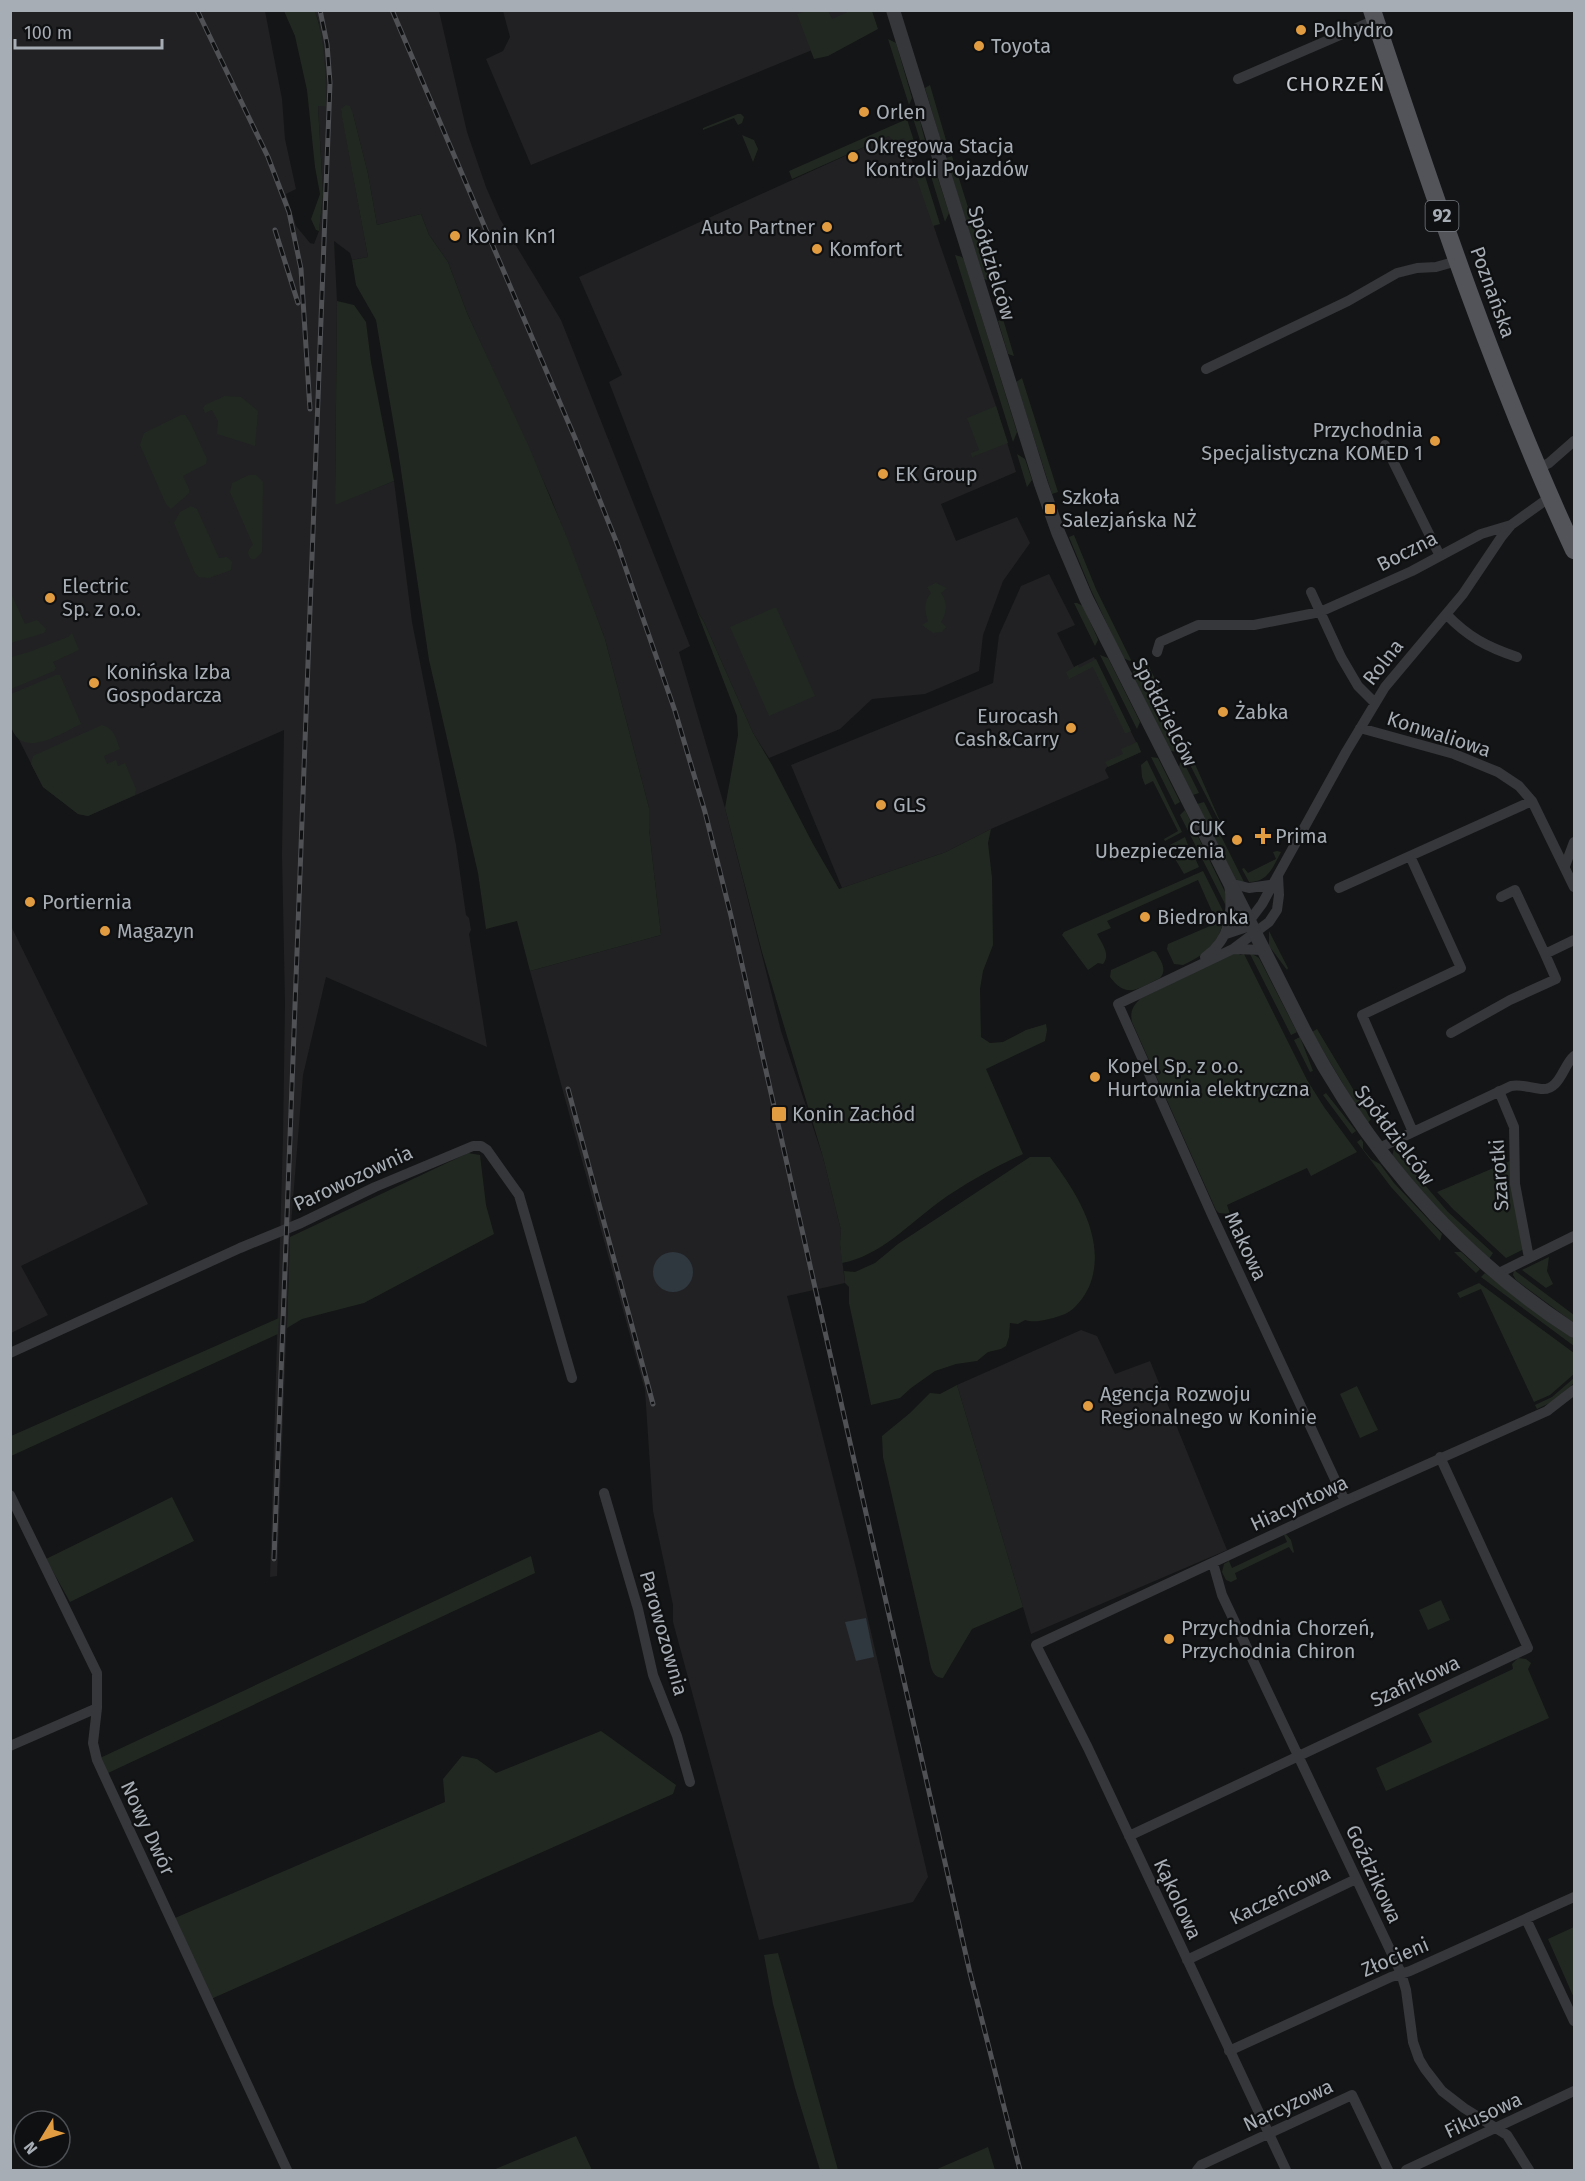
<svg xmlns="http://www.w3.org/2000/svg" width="1585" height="2181" font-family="'Fira Sans',sans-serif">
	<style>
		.built { fill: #212123 }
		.green { fill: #212821 }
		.water { fill: #2f383e }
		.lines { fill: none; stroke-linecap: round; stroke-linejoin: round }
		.minor { stroke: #36373b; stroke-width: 10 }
		.tertiary { stroke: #36373b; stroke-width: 14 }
		.primary { stroke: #525459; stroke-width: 18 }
		.rail-casing { stroke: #4f5155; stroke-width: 5 }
		.rail { stroke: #0f1011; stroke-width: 3; stroke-dasharray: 9; stroke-linecap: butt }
		.poi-dot { fill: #e19c41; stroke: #0f1011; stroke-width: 2 }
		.labels { text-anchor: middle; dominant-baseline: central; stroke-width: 4.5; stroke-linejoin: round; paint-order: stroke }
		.shield { fill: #0f1011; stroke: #797e84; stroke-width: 1.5 }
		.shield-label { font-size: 18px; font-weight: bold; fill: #a7adb5 }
		.poi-label { font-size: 20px; fill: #a7adb5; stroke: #0f1011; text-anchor: start }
		.street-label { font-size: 20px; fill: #a7adb5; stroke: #0f1011 }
		.neighbourhood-label { font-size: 21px; letter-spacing: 1.5px; fill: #c8cbd1; stroke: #0f1011 }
	</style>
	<rect width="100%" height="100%" fill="#141516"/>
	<!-- built -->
	<path class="built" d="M866,10L871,26L531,165L486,59L503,51L510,37L503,11Z
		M11,11H265L282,99L285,139L296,189L286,194L296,226L310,243L314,244L319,231L323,194L318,106H325L319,23L315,11H439L467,132L486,187L500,219L561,320L690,646L679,652L725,808L781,1031L823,1157L841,1230L840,1243L845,1283L787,1296L857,1572L928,1877L913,1902L759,1940L673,1622V1605L653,1511L645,1390L530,971L661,935L649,829V808L605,639L551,498L467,313L448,262L429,235L421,214L377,225L368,174L353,114L341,109L368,257L352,260L350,253L334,241L337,301L335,504L394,481L412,622L456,845L466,915L469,918L471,930L469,934L487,1047L326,977L303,1075L290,1237L277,1576L270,1577L283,1137L285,1003L282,854L284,730L88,816L78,814L43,787L11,724Z
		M902,130L937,236L996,406L1016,472L941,504L956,541L1017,517L1030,543L1003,581L983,635L979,671L925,694L872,699L840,729L769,758L753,733L704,622L696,609L609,382L622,375L579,277Z
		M1049,574L1075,625L1057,633L1074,667L1094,657L1141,752L1107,767L1105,770L1109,778L991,829L946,852L842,888L791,765L993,683L999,635L1021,586Z
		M11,926L148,1204L21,1266L48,1315L11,1333Z
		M1081,1330L1097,1336L1115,1374L1150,1361L1227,1550L1031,1634L957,1385Z"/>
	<!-- green -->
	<path class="green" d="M284,11H315C325,39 326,76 326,106H318L323,194L319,231L316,230L311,219L320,194L315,167L307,90L295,36Z
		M807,11H828L832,19L850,11H872L878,29L828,56L814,59L797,14Z
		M888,39L896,43L912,98L909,105Z
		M930,85L948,147L943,148L925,88Z
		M346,105L350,106L353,114L368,174L377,225L421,214L429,235L448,262L467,313L529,447L568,540L605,639L649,808V829L661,935L530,971L517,921L486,929L478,873L429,660L398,450L376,320L356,285L352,260L368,257L342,117L341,109Z
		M738,114H741L744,117L742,123L738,125L734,118L703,130V128Z
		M913,118L920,121L926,144L923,150Z
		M907,119L918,154L910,157L904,138L894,141L889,136L792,179L789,171Z
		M742,135L754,140L758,149L753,162Z
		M952,156L991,281L984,279L946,158Z
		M921,163L940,224L933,226L913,168Z
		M927,163L934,166L949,213L945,222Z
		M955,255L962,257L964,260L1017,432L1013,442Z
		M337,301L354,305L366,322L371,362L394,481L335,505Z
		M1003,319L1014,356L1008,354L998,321Z
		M1022,378L1058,492L1052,494L1016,382Z
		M225,396L241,397L258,411L255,446L217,434L218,421L212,410L205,413L203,408L205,405Z
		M996,406L1008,443L972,457L971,453L979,450L967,418Z
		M181,415H185L190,422L207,459L206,464L183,476L189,489V493L171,509L166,504L140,445L144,433Z
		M1017,454L1025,459L1032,480L1027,487Z
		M249,475H256L263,482L262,552L255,559H251C246,553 248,550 253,545L230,492L232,483Z
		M191,506L197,509L219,558L227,557L232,562L231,570L209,578L199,577L195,573L174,523L180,512Z
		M1074,535L1096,589L1131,660L1130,661L1123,658L1091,590L1069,537Z
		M936,583L947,588L941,593C948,603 947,612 941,622L946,627L942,632L933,633L922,625L928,621C924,610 924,601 931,593L927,587Z
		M10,591L25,624L37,620L46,629L44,633L11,643Z
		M1077,603L1083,606L1097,637L1098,640L1095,646L1074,603Z
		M776,607L815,696L769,716L730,627Z
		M696,609L704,622L753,733L772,765L813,844L839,889L946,852L991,829L988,843L992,878L993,945L983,971L980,989L981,1037L990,1043L1003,1042L1026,1030L1046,1024L1047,1030L1045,1041L986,1069L1023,1154C995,1167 964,1184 939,1202C909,1224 880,1256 842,1263L840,1243L841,1230L823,1157L762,952L725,808L738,735L737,716Z
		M72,633L79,650L53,662L56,668L54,671L11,689V657L29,652L68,637Z
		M1100,655L1108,658L1140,722L1137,729Z
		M1096,659L1131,731L1127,733H1125L1093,667L1069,679L1066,672L1078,665L1079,668Z
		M1146,660L1187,747L1182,750L1139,665Z
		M1135,667L1178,752L1170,751L1132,675Z
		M56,675H60L81,724C60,734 19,762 10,723C9,714 10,703 11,694Z
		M102,725C114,728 116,738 120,749L104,756L107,764L116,760L118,766L125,763L136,789L135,795L88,816L78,814L43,787L31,764L33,756L37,754Z
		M1137,742L1141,752L1108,767L1105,762L1123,754L1121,749Z
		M1151,757L1158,758L1180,802L1175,805Z
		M1192,757L1220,821H1219L1187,759Z
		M1147,760L1182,832L1165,841L1164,839L1178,831L1153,781L1145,785L1142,777L1141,765Z
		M1183,761L1199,793L1193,795L1179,767L1180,763Z
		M1204,802L1245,884L1235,879L1197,804Z
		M1185,810L1225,892L1228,910L1180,815Z
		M1185,837L1188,845L1172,852L1170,845Z
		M1188,848L1191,849L1199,867L1184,874L1174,857Z
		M1277,851L1281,852C1273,867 1268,882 1249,882L1242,869L1244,868L1248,873L1276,859L1273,852Z
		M1203,871L1225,915C1219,943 1209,953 1183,965L1174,964L1167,949L1168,944L1217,923L1198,880L1107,921L1111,928L1097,934C1102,944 1111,954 1103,964L1098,963L1088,970L1062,935L1064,932Z
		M1269,931L1288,968L1287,970L1269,946Z
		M1153,951L1156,952C1160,960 1168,969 1160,978C1139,988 1127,1000 1110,977L1111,970Z
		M1238,952L1240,955L1244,954L1307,1080L1324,1107L1357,1152L1311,1176L1307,1168L1227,1205L1230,1214L1219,1213L1216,1210L1132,1022C1130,1012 1132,1007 1140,999L1229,955Z
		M1249,952L1259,958L1297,1032L1291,1035Z
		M1317,1029L1371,1119L1367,1124L1312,1032Z
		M1300,1037L1313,1071L1310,1072L1294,1040Z
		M1326,1093L1356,1131L1352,1134L1323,1095Z
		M1361,1139L1363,1142V1149L1371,1159L1380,1164L1394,1183L1442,1234L1440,1241L1391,1187L1357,1142Z
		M1394,1149L1448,1212L1493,1253L1489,1259L1443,1217L1392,1156Z
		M468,1153L480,1155L486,1205L494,1234L364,1303L302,1319L287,1328L290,1237Z
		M1030,1157H1050C1077,1193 1108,1241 1089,1287C1084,1297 1075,1310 1065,1314C1054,1318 1036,1324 1025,1320L1018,1324L1010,1323L1009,1337L1006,1346L1001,1349L988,1352L977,1361L956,1364L935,1371L911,1388L900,1398L871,1405L849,1303V1287L845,1283L844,1271L855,1272L875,1263L898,1244Z
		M1510,1161L1524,1249L1506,1258L1453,1209L1437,1192Z
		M1454,1252H1461L1480,1269L1476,1273Z
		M1549,1257L1547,1271L1553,1284L1546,1288L1522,1270Z
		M1514,1270L1574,1315V1323L1516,1280L1513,1275Z
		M1485,1273L1574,1339V1346L1481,1277Z
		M1479,1283L1574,1353V1374L1550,1395L1534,1402L1481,1289L1460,1298L1457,1293Z
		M279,1318L278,1334L11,1456V1436Z
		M1574,1378V1383L1554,1401L1537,1409L1535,1405L1552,1397Z
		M957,1385L1023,1607L972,1629L943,1678C931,1678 930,1663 928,1652L883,1457L882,1436L910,1413L930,1393L940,1394Z
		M1357,1386L1378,1430L1360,1438L1340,1394Z
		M172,1497L194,1541L70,1602L46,1559Z
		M1286,1534L1291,1540L1294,1552L1293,1553L1289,1547L1235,1573L1237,1579L1231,1582L1226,1580L1222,1572L1224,1564L1229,1561L1232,1568L1287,1542L1284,1535Z
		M531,1556L535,1573L108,1773L100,1758Z
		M1441,1600L1450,1620L1428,1630L1419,1610Z
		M1518,1658L1526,1659L1531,1663L1528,1669L1549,1718L1386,1791L1376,1768L1432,1742L1418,1714L1513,1669L1512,1664Z
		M601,1731L676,1785L673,1794L211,1999L175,1918L445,1802L443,1779L462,1756L477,1759L496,1773Z
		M1574,1927V1998L1548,1939Z
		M778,1953L838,2170H820L795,2088L773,2004L764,1955Z
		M576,2136L592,2170H493Z
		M988,2147L995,2170H935Z"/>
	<!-- water -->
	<path class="water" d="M653 1272a20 20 0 1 1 40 0a20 20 0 1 1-40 0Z
		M866,1618L874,1657L856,1661L845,1622Z"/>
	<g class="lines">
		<!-- minor -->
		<path class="minor" d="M1238,79L1375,20
			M1206,369L1348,301L1397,273L1417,268L1436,267L1457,261
			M1385,445L1440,556
			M1537,469L1549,463L1574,441
			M1311,592L1341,657L1358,686L1374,702
			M1446,614C1468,637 1487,647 1517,657
			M1157,652L1160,642L1198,625H1254L1320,612L1412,571L1481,534L1511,525
			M1360,728L1454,754L1498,772L1519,786L1532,801L1574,887
			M1410,856L1461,968L1362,1015L1413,1132
			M1565,866L1574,842
			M1278,876L1279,895L1277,910L1269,922L1233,949L1118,1004L1213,1217L1345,1501
			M1339,888L1532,801
			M1501,897L1515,890L1545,954
			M1226,934L1244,928L1262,904L1346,752L1385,687L1463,594L1502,536L1511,525L1550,497
			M1233,949L1264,950
			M1205,957C1231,939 1233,912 1229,883L1249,888L1270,885
			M1451,1033L1510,1000L1556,979L1545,954L1574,940
			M1499,1091L1514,1127L1515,1184L1529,1258
			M1377,1149L1511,1086C1522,1084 1530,1088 1541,1089C1560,1091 1563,1065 1574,1056
			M1497,1274L1574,1236
			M10,1353L240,1248L301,1223L375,1187L473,1146H481L487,1150L519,1195L572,1378
			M604,1493L638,1609L653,1675L677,1736L690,1782
			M10,1495L97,1673V1708L93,1743L97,1760L287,2170
			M1213,1563L1222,1595L1401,1973L1406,1990L1413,2042L1419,2059L1425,2069L1442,2091L1464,2108L1507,2135L1529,2170
			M10,1746L97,1708
			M1129,1836L1528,1648L1440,1457
			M1526,1919L1574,2021
			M1187,1960L1356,1879
			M1229,2051L1391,1977L1410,1971L1574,1897
			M1197,2170L1201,2165L1352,2095L1388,2170
			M1286,2170L1088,1748L1036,1645L1345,1501L1547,1411L1574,1390
			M1406,2170L1574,2091"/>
		<!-- tertiary -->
		<path class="tertiary" d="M893,10L1041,484L1058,532L1086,598L1305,1032C1370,1155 1457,1255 1574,1331"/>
		<!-- primary -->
		<path class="primary" d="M1372,10C1433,193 1493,375 1574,550"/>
		<defs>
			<path id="rail" d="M197,10L268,157L289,212L301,269L310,409
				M392,10L575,438L618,546L675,711L705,812L731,916L970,1973L1020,2170
				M275,230L298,303
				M568,1089L653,1404
				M274,1559L330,83L327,44L320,10"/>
		</defs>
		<!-- rail casing -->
		<use href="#rail" class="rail-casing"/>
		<!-- rail -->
		<use href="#rail" class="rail"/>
	</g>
	<!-- markers -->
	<g class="poi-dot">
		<circle cx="1301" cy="30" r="6"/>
		<circle cx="979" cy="46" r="6"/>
		<circle cx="864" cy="112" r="6"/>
		<circle cx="853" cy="157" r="6"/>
		<circle cx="827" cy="227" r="6"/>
		<circle cx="455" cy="236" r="6"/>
		<circle cx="817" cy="249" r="6"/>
		<circle cx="1435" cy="441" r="6"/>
		<circle cx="883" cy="474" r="6"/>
		<rect x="1044" y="503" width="12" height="12" rx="3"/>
		<circle cx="50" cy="598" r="6"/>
		<circle cx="94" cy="683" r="6"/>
		<circle cx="1223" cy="712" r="6"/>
		<circle cx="1071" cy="728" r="6"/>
		<circle cx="881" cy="805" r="6"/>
		<path d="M1260 827h6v6h6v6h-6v6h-6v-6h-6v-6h6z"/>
		<circle cx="1237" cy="840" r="6"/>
		<circle cx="30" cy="902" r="6"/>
		<circle cx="1145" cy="917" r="6"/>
		<circle cx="105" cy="931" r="6"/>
		<circle cx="1095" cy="1077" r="6"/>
		<rect x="771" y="1106" width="16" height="16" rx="3"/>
		<circle cx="1088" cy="1406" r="6"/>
		<circle cx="1169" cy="1639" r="6"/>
	</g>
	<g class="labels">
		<!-- shield labels -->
		<rect class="shield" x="1425.5" y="201" width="33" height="30" rx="4.5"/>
		<g class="shield-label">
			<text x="1442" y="216">92</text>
		</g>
		<!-- poi labels -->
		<g class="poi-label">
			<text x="1313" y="30">Polhydro</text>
			<text x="991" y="46">Toyota</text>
			<text x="876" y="112">Orlen</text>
			<text x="865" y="146">Okręgowa Stacja<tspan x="865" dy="23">Kontroli Pojazdów</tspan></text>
			<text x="815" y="227" text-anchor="end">Auto Partner</text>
			<text x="467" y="236">Konin Kn1</text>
			<text x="829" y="249">Komfort</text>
			<text x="1423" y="430" text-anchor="end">Przychodnia<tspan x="1423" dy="23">Specjalistyczna KOMED 1</tspan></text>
			<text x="895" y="474">EK Group</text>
			<text x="1062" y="497">Szkoła<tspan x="1062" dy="23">Salezjańska NŻ</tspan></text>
			<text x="62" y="586">Electric<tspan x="62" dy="23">Sp. z o.o.</tspan></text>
			<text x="106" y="672">Konińska Izba<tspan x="106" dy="23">Gospodarcza</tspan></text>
			<text x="1235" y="712">Żabka</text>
			<text x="1059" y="716" text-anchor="end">Eurocash<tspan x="1059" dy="23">Cash&amp;Carry</tspan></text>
			<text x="893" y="805">GLS</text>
			<text x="1225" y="828" text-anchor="end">CUK<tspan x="1225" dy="23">Ubezpieczenia</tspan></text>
			<text x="1275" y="836">Prima</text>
			<text x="42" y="902">Portiernia</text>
			<text x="1157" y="917">Biedronka</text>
			<text x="117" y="931">Magazyn</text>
			<text x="1107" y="1066">Kopel Sp. z o.o.<tspan x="1107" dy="23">Hurtownia elektryczna</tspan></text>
			<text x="792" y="1114">Konin Zachód</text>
			<text x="1100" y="1394">Agencja Rozwoju<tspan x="1100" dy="23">Regionalnego w Koninie</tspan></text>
			<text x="1181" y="1628">Przychodnia Chorzeń,<tspan x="1181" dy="23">Przychodnia Chiron</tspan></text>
		</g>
		<!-- street labels -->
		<g class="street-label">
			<text transform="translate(992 263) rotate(73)">Spółdzielców</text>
			<text transform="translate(1493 292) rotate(70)">Poznańska</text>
			<text transform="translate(1407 551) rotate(-27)">Boczna</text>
			<text transform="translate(1383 662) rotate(-52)">Rolna</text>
			<text transform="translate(1165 712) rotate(63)">Spółdzielców</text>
			<text transform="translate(1439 734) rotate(18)">Konwaliowa</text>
			<text transform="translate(1395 1135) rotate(53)">Spółdzielców</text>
			<text transform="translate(1499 1175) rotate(-94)">Szarotki</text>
			<text transform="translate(353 1178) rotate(-25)">Parowozownia</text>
			<text transform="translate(1246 1246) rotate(65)">Makowa</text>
			<text transform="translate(1299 1503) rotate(-25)">Hiacyntowa</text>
			<text transform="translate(664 1633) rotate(74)">Parowozownia</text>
			<text transform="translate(1415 1681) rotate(-25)">Szafirkowa</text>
			<text transform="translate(148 1828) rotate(65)">Nowy Dwór</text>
			<text transform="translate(1374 1874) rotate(65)">Goździkowa</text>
			<text transform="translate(1280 1895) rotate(-26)">Kaczeńcowa</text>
			<text transform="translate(1178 1899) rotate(65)">Kąkolowa</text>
			<text transform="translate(1395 1957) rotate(-23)">Złocieni</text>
			<text transform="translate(1288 2105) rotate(-25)">Narcyzowa</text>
			<text transform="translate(1483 2115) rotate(-25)">Fikusowa</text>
		</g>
		<!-- neighbourhood labels -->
		<g class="neighbourhood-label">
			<text x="1336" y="84">CHORZEŃ</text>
		</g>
	</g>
	<!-- border -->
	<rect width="1585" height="2181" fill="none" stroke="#a7adb5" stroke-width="24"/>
	<!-- north arrow -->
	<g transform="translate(42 2139) rotate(232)"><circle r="28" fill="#0f1011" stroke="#4c4f53" stroke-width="1.5"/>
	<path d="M0-4.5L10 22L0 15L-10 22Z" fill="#e19c41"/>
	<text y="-9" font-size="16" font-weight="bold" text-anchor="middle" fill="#a7adb5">N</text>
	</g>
	<!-- scale -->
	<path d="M15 39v9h147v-9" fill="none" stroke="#a7adb5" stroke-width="3"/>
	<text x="24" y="39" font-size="18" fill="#a7adb5" stroke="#0f1011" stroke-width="4.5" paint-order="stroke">100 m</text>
</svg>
